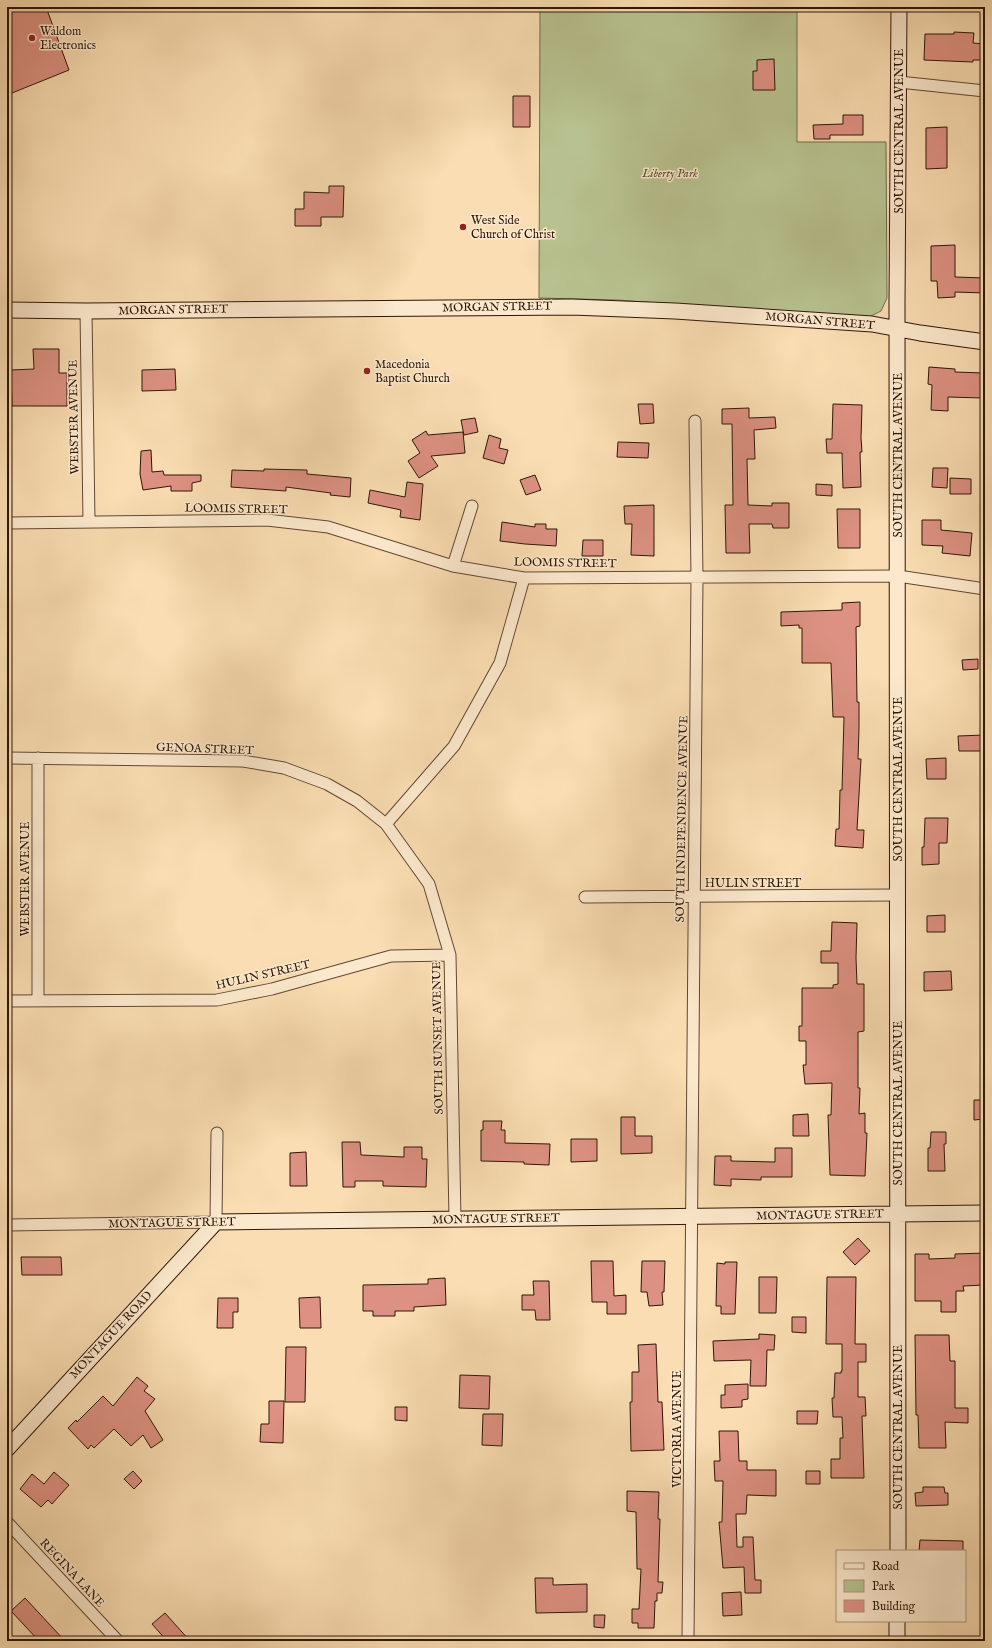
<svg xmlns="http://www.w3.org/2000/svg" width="992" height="1648" font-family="'IM FELL English',serif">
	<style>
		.green { fill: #b8c290; stroke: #736c4c }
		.building { fill: #dd9182; stroke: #2e1607 }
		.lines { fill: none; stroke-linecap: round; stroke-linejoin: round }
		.street-casing { stroke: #614832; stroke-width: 13 }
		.secondary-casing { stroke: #2e1607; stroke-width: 17 }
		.street { stroke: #fce9cd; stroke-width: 11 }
		.secondary { stroke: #fce9cd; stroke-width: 15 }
		.poi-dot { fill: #8f2418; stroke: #fce9cd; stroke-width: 1.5 }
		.labels { text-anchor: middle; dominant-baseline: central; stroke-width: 3; stroke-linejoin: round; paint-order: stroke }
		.poi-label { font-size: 12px; fill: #2e1607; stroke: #fce9cd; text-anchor: start }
		.street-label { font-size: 12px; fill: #2e1607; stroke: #fce9cd }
		.park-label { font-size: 12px; font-style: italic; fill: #574a30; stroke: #fce9cd }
	</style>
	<rect width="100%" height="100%" fill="#faddb2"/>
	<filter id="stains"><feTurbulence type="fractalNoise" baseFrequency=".005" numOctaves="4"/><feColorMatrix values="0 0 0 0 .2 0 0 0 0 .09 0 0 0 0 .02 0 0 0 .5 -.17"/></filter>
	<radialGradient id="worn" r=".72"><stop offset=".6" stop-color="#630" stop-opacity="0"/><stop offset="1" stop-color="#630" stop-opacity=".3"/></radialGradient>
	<!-- green -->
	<path class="green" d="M540,7H797V142H886L887,298L881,311L867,318L617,300L539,298Z"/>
	<!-- building -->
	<path class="building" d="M7,7H46L69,70L7,95Z
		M954,32L974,33L973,43L985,44V60H973V62L924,60L925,34H954Z
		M774,59L775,90H753V71H757V60Z
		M513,96H530V127H513Z
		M843,115H863V135H830V139H814L813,125L843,124Z
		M947,127V168L926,169V128Z
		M329,186H344L343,217H321V226H295V209H304V192L329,193Z
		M955,245V277L985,278V293L955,292V297L938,298L937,281H931V246Z
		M33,349H59V373H67V406H12L11,370L34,369Z
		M929,367L955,369V372L984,373L983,398L948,397V411L931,410L932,385L928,384Z
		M175,369L176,390L142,391V370Z
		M638,404H653L654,423L640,424Z
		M833,404L862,405L861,438L862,452H860L861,487L843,488L842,453H827L826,439H832Z
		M749,408V418L775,417L776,428L754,430L755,459H747L748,505L772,506V503H789V528H773L772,524H749L750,553H726L725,505H733L732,424H722V409Z
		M475,418L478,432L464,435L461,420Z
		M426,431L428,435L463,432L465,453L431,456L438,466L419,478L408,461L420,453L412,440Z
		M489,435L501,439L499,448L508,450L504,464L483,458Z
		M618,442L649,443L648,458L617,457Z
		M151,450L152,472L163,471L164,475H201V481L192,483V491H171V486L143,490L140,474L141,451Z
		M933,468H948L947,488L932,487Z
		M264,469L307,470V474L351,478L350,497L330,495L331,493L286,487V491L231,487L232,470L264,471Z
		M535,475L541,490L526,495L520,480Z
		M950,478L971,479V494H950Z
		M407,482L423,484L420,520L400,517L401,510L368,503L370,490L405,497Z
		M816,484L832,485V496L816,495Z
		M654,505V556L631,555L632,524H625L624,506Z
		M837,509H860V548H838Z
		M922,520H941V530L972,533L970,556L942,553L943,546L922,545Z
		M502,522L535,527V524H546V529H557L556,546L525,544L500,541Z
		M583,540H603V556H582Z
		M860,602V626L856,627L857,702H859V728L858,759H861L857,830H864L863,848L835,846L836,829H839L840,790H842L844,717H833L831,663H802V628H799V625L781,626V612L842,610V603Z
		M978,659V669L963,670L962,660Z
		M985,735V751H959L958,736Z
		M946,758V779H927L926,759Z
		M925,818H948L947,843H939V864L922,865V847H924Z
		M945,915V932H927V916Z
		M832,922L857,923L856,958L857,984H864V1031L858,1032V1088H860L859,1114L865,1113V1133H867L865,1176L830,1175L828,1115H831L832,1083L805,1084L803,1065H806V1041H799V1026H802V988H833V985L838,984V963H821V951H831Z
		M951,971L952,990L924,991V972Z
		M974,1100H985V1119L974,1120Z
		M808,1114L809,1136H793V1115Z
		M621,1117H635V1136H652V1153L621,1154Z
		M483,1121H502L501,1130H505V1143L550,1144L549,1165L524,1164V1162L481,1161V1130H483Z
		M931,1132H946V1144H944L945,1171H928V1148H930Z
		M571,1139H597V1161L571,1162Z
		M342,1142H360L361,1155L404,1157V1147H422V1159H427L426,1187L383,1186V1181H355V1187H343Z
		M775,1148H792V1177H761V1180L731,1179V1186L714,1185L715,1156H731V1161L775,1162Z
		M306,1152L307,1186H290V1153Z
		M858,1238L870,1251L855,1265L843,1252Z
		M985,1253V1285L963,1286L964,1291H956V1312H941V1301H915V1254H929V1259L955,1258V1254Z
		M21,1257H61L62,1275H22Z
		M591,1261H613L614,1296L626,1295V1314H607V1302H592Z
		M642,1261H665L664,1292H662L663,1305L649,1306L647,1292H641Z
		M725,1262H737L735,1314H721V1306H716L717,1263L725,1264Z
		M759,1277H777L776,1313H759Z
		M827,1277H856L855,1344H866V1362H858V1397H865L866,1416H862L864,1478H831V1459H840V1438H843L842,1417H833L832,1398H834L835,1373H841V1371H842V1344H826Z
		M445,1278L446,1305L414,1307V1311H395V1316H373V1311H363V1285L428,1284V1279Z
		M533,1281H549L550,1320H536L535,1310H522V1295H534Z
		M320,1297L321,1328H300L299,1298Z
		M218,1298H238V1312H233V1328H217Z
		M792,1317H806V1333L792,1332Z
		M759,1334L775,1335L774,1350H767L766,1386H750L751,1360L714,1361L713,1341L759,1339Z
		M915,1335H949L950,1361H955V1408H968V1423L945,1422L946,1448H919L918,1415H916Z
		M656,1344L658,1402H662L664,1450L631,1451L630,1402H632V1372H639L638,1345Z
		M286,1347H306L305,1402H285Z
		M460,1375L490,1376L489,1409L459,1408Z
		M137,1377L148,1386L144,1391L155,1399L145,1411L163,1440L151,1448L143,1435L131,1446L114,1429L94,1448L91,1445L88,1449L68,1428L76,1420L77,1422L103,1396L113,1406Z
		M748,1384V1399L742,1400V1407L721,1408V1395H725V1385Z
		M269,1401H284L283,1443L260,1442L261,1424H269Z
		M395,1407H407V1421L395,1420Z
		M797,1411H818L817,1424H797Z
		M483,1414H503L502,1446L482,1445Z
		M719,1431H738L739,1461H747V1470H776V1496L747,1495L746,1514H736L737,1547H743V1537H753L755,1580H761V1593H745L744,1567L723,1568L719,1522H722L723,1481H715L714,1461H720Z
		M133,1471L142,1481L134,1489L124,1479Z
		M806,1471H820V1484H806Z
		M54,1472L69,1485L52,1504L48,1500L41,1507L20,1489L32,1474L44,1484Z
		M923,1487H944L945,1493H948V1505L916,1506L915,1493L923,1492Z
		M627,1491L659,1492L658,1519H660L658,1582H663L662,1593H657V1601H655L654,1628H638V1623H632V1609H639L641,1569H637L636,1512L627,1511Z
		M920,1540L963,1541V1551H919Z
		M535,1578H553V1585L587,1584V1612L536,1613Z
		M741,1592L742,1615L723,1616L722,1593Z
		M25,1598L65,1641H39L11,1611Z
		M165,1613L190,1641H167L152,1624Z
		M594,1615H605L604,1628L594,1627Z"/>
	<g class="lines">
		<defs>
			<path id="street" d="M899,82L985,91
				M86,311L89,522
				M7,523L267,520L328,527L453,566L524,578L898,576L985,589
				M453,566L472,506
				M7,758L243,761L284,768L327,784L357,801L386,824L429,884L450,955L455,1219
				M38,758V1001
				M386,824L454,746L500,663L524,578
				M585,897L898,895
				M7,1001L217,1000L272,989L391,956L450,955
				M7,1225L216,1222L217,1133
				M7,1522L118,1641
				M688,1641L697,577L695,421"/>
			<path id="secondary" d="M7,310L86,311L572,307L675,311L872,324L920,333L985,342
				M7,1449L216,1222L985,1213
				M898,1551L897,304L899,7
				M897,1641V1621"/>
		</defs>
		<!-- street casing -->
		<use href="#street" class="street-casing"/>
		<!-- secondary casing -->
		<use href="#secondary" class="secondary-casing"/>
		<!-- street -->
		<use href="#street" class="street"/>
		<!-- secondary -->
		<use href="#secondary" class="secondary"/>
	</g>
	<!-- markers -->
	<g class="poi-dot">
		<circle cx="32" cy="38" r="4"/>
		<circle cx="463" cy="227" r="4"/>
		<circle cx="367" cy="371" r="4"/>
	</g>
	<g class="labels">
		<!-- poi labels -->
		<g class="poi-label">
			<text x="40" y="31">Waldom<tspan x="40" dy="14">Electronics</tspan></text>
			<text x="471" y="220">West Side<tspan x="471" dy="14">Church of Christ</tspan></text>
			<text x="375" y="364">Macedonia<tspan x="375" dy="14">Baptist Church</tspan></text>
		</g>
		<!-- street labels -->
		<g class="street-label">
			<text transform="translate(899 131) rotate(-90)">SOUTH CENTRAL AVENUE</text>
			<text transform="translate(497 307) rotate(-1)">MORGAN STREET</text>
			<text transform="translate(173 310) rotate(-1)">MORGAN STREET</text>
			<text transform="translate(820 321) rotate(5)">MORGAN STREET</text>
			<text transform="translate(74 417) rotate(-91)">WEBSTER AVENUE</text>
			<text transform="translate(898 455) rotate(-90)">SOUTH CENTRAL AVENUE</text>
			<text transform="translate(236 509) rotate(1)">LOOMIS STREET</text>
			<text transform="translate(565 563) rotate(1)">LOOMIS STREET</text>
			<text transform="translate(205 749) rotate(2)">GENOA STREET</text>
			<text transform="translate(898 779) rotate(-90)">SOUTH CENTRAL AVENUE</text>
			<text transform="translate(682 819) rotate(-89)">SOUTH INDEPENDENCE AVENUE</text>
			<text transform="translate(25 879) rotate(-90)">WEBSTER AVENUE</text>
			<text x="753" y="883">HULIN STREET</text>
			<text transform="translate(263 975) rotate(-13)">HULIN STREET</text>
			<text transform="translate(438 1038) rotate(-91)">SOUTH SUNSET AVENUE</text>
			<text transform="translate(898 1103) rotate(-90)">SOUTH CENTRAL AVENUE</text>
			<text transform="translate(820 1215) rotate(-1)">MONTAGUE STREET</text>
			<text transform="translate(496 1219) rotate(-1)">MONTAGUE STREET</text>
			<text transform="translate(172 1223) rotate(-1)">MONTAGUE STREET</text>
			<text transform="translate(111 1335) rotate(-47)">MONTAGUE ROAD</text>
			<text transform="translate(898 1427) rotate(-90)">SOUTH CENTRAL AVENUE</text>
			<text transform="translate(677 1429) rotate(-90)">VICTORIA AVENUE</text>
			<text transform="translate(72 1573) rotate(47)">REGINA LANE</text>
		</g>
		<!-- park labels -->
		<g class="park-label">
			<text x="670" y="173">Liberty Park</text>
		</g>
	</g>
	<!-- margin -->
	<rect width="992" height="1648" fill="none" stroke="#faddb2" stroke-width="24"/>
	<rect x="8" y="8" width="976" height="1632" fill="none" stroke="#2e1607" stroke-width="2"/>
	<rect x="12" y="12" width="968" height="1624" fill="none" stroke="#2e1607"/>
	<!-- legend -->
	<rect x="836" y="1550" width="130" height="72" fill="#fce9cd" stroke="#aa957e"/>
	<rect x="844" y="1563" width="20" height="6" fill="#fce9cd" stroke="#aa957e"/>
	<text x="872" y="1570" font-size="12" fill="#2e1607">Road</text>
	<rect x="844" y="1580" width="20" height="12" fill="#b8c290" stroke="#aa957e"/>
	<text x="872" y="1590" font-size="12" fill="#2e1607">Park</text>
	<rect x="844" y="1600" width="20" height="12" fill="#dd9182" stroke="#aa957e"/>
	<text x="872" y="1610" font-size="12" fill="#2e1607">Building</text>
	<rect width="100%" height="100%" filter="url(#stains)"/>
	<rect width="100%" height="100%" fill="url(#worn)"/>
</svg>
